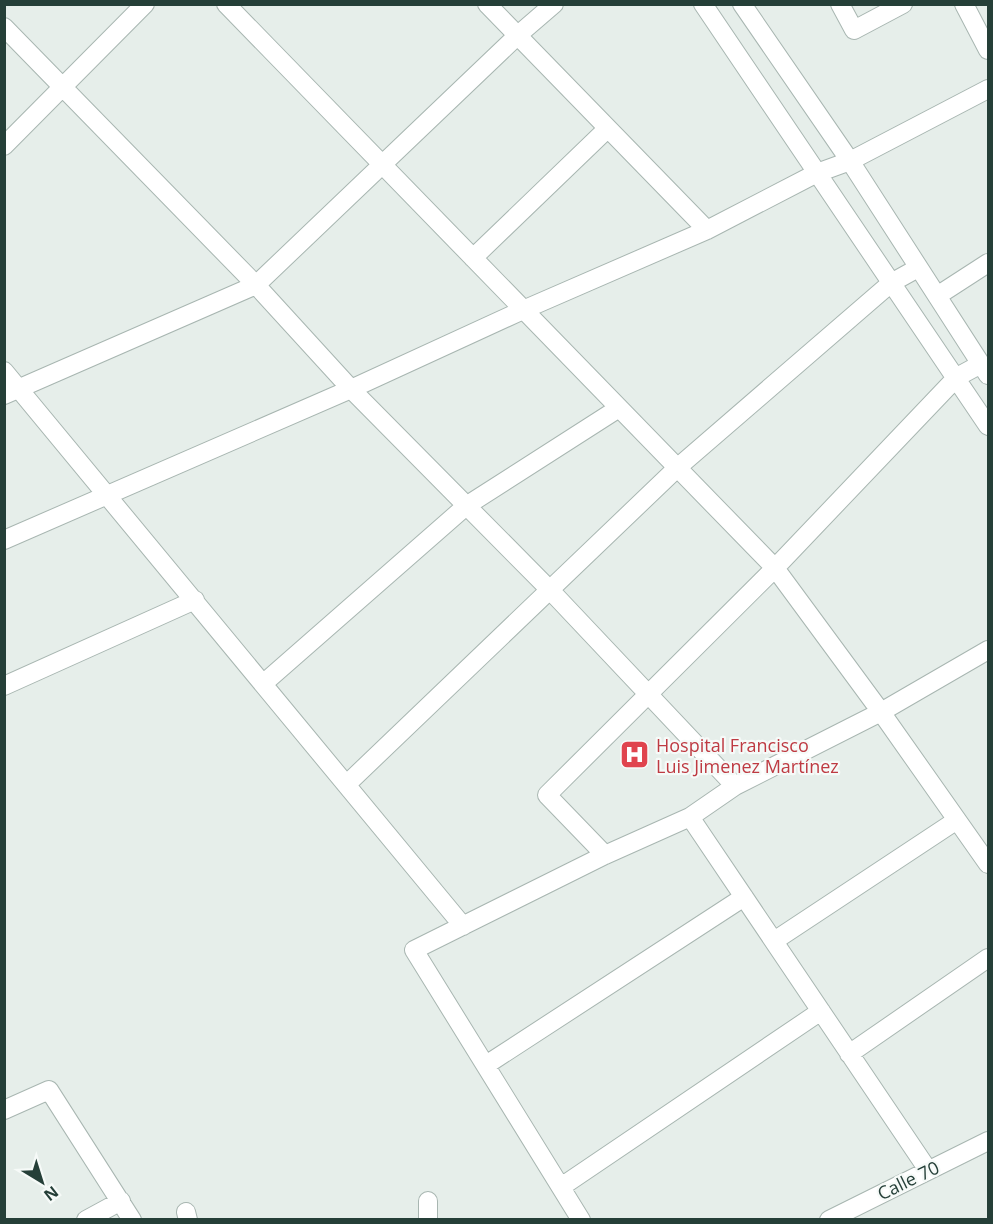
<svg xmlns="http://www.w3.org/2000/svg" width="993" height="1224" font-family="'Open Sans',sans-serif">
	<style>
		.lines { fill: none; stroke-linecap: round; stroke-linejoin: round }
		.minor-casing { stroke: #a8b6b1; stroke-width: 20 }
		.minor { stroke: #fff; stroke-width: 18 }
		.labels { text-anchor: middle; dominant-baseline: central; stroke-width: 4.5; stroke-linejoin: round; paint-order: stroke }
		.health-label { font-size: 18px; fill: #be3a42; stroke: #f6faf8; text-anchor: start }
		.street-label { font-size: 18px; fill: #253f38; stroke: #f6faf8 }
	</style>
	<rect width="100%" height="100%" fill="#e6eeea"/>
	<g class="lines">
		<defs>
			<path id="minor" d="M226,4L775,568L881,712L988,864
				M487,4L707,230
				M703,4L988,426
				M742,4L850,161L988,375
				M840,4L854,30L903,4
				M964,4L988,50
				M4,27L256,285L351,389L549,589L735,786
				M4,146L145,4
				M473,258L607,129
				M937,296L988,263
				M4,371L463,926
				M4,395L256,285L518,35L554,4
				M4,540L351,389L523,310L707,230L817,173L850,161L988,89
				M264,683L466,506L619,408
				M4,686L195,600
				M347,784L677,468L891,283L918,268
				M690,817L928,1170
				M605,855L547,795L775,568L957,377L981,364
				M774,941L957,820
				M849,1054L988,958
				M486,1065L744,897
				M4,1110L49,1090L132,1220
				M561,1187L821,1011
				M428,1201V1220
				M186,1212L188,1220
				M86,1220L121,1201
				M581,1220L414,950L605,855L690,817L735,786L881,712L988,650
				M829,1220L988,1141"/>
		</defs>
		<!-- minor casing -->
		<use href="#minor" class="minor-casing"/>
		<!-- minor -->
		<use href="#minor" class="minor"/>
	</g>
	<!-- icons -->
	<defs>
		<symbol id="hospital-square" viewBox="-11 -11 22 22"><rect x="-9" y="-9" width="18" height="18" rx="4" fill="#e0444e" stroke="#f6faf8"/><path d="M-5-5h3v3.5h4V-5h3V5h-3V1.5h-4V5h-3Z" fill="#fff"/></symbol>
	</defs>
	<g fill-rule="evenodd">
		<use href="#hospital-square" x="618" y="738" width="33" height="33"/>
	</g>
	<g class="labels">
		<!-- health labels -->
		<g class="health-label">
			<text x="656" y="745">Hospital Francisco<tspan x="656" dy="21">Luis Jimenez Martínez</tspan></text>
		</g>
		<!-- street labels -->
		<g class="street-label">
			<text transform="translate(908 1180) rotate(-26)">Calle 70</text>
		</g>
	</g>
	<!-- border -->
	<rect width="993" height="1224" fill="none" stroke="#253f38" stroke-width="12"/>
	<!-- north arrow -->
	<g transform="translate(42 1182) rotate(142)" stroke="#f6faf8" stroke-width="4.5" paint-order="stroke">
	<path d="M0-4.5L10 22L0 15L-10 22Z" fill="#253f38"/>
	<text y="-9" font-size="16" font-weight="bold" text-anchor="middle" fill="#253f38">N</text>
	</g>
</svg>
